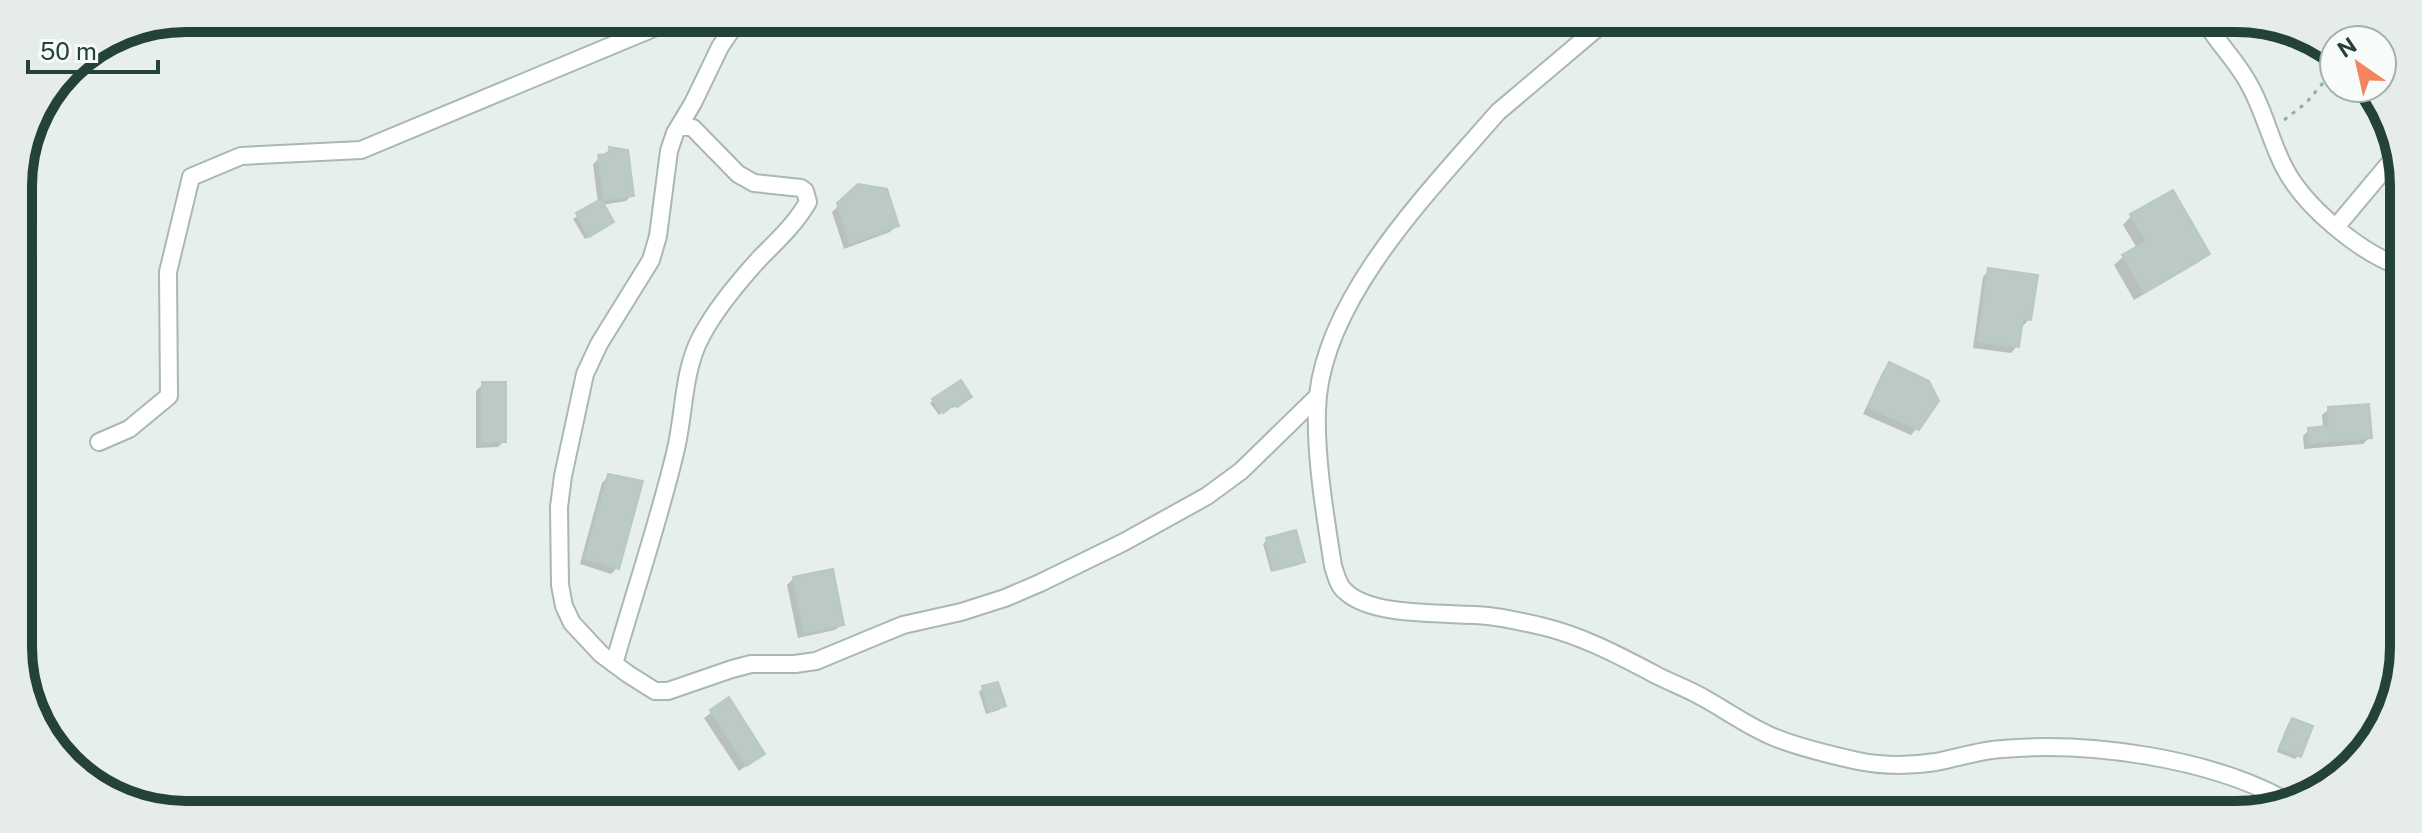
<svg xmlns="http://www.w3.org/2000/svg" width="2422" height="833" font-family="'Public Sans',sans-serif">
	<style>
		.shadow { fill: #0003 }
		.building { fill: #bbcac4; stroke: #b8c9c2; stroke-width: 2 }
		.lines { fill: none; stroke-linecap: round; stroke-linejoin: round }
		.street-casing { stroke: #a8b8b2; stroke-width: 20 }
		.path { stroke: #86b3a5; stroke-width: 3; stroke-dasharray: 4 6; stroke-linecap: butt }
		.street { stroke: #fff; stroke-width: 16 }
		.rim { fill: none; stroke: #24423a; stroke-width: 10 }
	</style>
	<rect width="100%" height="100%" fill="#e6efeb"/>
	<!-- shadow -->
	<path class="shadow" d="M609,150L626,152L632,195L626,201L602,205L612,222L585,239L573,219L598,203L593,164Z
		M859,186L897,225L890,232L844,249L832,212Z
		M2131,216L2208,254L2199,262L2134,300L2114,265L2123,257L2137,248L2123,225Z
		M1989,270L2029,319L2023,326H2020L2017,346L2011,353L1973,348L1983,277Z
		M1890,365L1917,428L1911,435L1863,414L1883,371Z
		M483,384L504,441L498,447L476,448V391Z
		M933,400H967L953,408L951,405L939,415L930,403Z
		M2329,409L2370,437L2363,444L2304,449L2303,436L2309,430L2323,428L2322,415Z
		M609,476L617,568L611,574L580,564L602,483Z
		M1267,540L1303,561L1299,565L1271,572L1263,544Z
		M794,578L842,624L835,630L798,638L787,585Z
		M996,684L1003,706L999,710L986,714L979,692L983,688Z
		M728,700L763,753L739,771L704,718Z
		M2292,720L2299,755L2295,759L2277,752L2288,724Z"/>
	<!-- building -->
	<path class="building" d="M609,147L628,150L634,196L604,200L598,155L610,154Z
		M858,184L887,189L899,226L850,244L837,203Z
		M2173,190L2210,254L2144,293L2122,255L2146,241L2130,214Z
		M601,199L614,222L589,237L576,213Z
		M1988,268L2038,275L2031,320L2023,319L2019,347L1978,342Z
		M1889,362L1929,381L1939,401L1919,430L1868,407Z
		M961,380L972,397L957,407L955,404L943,413L932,399Z
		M482,382H506V442H482Z
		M2369,404L2372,438L2309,443L2308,428L2329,426L2328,407Z
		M608,474L643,481L619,569L585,558Z
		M1296,530L1305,562L1274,570L1266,538Z
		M833,569L844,625L804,633L793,577Z
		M998,682L1006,706L989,711L982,686Z
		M729,697L765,754L746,766L710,710Z
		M2292,718L2313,726L2301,757L2279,748Z"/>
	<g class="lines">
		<defs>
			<path id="street" d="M738,20L720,47L693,103L675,133L669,151L658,236L651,260L599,344L585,374L563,476L559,507L560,585L564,606L572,623L601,654L628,674L655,691H668L732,669L751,664H795L816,661L903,625L961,612L1005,598L1040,583L1124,542L1207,496L1241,471L1318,396
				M1602,24L1498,112L1483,129C1421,200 1329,297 1318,395C1313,445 1325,515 1333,566C1336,575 1338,586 1346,592C1374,618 1450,612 1488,616C1506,618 1523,622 1541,626C1583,636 1620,656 1658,676C1672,683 1688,689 1702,697C1726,710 1750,728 1776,738C1801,748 1831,755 1858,761C1883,766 1910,766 1936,762C1958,758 1980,750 2002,749C2089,741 2208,758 2285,800
				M2208,26C2221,47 2239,64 2250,86C2264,111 2270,139 2283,165C2303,206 2359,252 2401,267
				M2336,227L2398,153
				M99,442L129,429L169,396L168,272L191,177L241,156L361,150L673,20
				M614,664C634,594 658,524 675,453C685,414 682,371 702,335C717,307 739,281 761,257C778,240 796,223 808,202L805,191L801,188L754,183L738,174L693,128L680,125"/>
		</defs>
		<!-- street casing -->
		<use href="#street" class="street-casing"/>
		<!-- path -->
		<path class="path" d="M2284,120L2306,103L2334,70"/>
		<!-- street -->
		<use href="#street" class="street"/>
	</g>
	<!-- crop -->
	<path d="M0 0H2422V833H0ZM186 32H2236A154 154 0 0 1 2390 186V647A154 154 0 0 1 2236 801H186A154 154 0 0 1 32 647V186A154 154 0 0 1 186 32Z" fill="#e6ecea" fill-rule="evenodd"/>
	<path class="rim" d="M186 32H2236A154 154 0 0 1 2390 186V647A154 154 0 0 1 2236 801H186A154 154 0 0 1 32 647V186A154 154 0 0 1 186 32Z"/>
	<!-- north arrow -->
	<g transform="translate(2358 64) rotate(326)"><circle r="38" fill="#f7fbf9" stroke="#a3b1ad" stroke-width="2"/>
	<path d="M0-6L14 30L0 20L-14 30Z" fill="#f4845f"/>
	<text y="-12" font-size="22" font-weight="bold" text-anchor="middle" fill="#24423a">N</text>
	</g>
	<!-- scale -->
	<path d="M28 60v12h130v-12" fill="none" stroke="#24423a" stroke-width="4"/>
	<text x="40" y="60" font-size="24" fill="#24423a" stroke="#f7fbf9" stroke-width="6" paint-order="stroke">50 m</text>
</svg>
